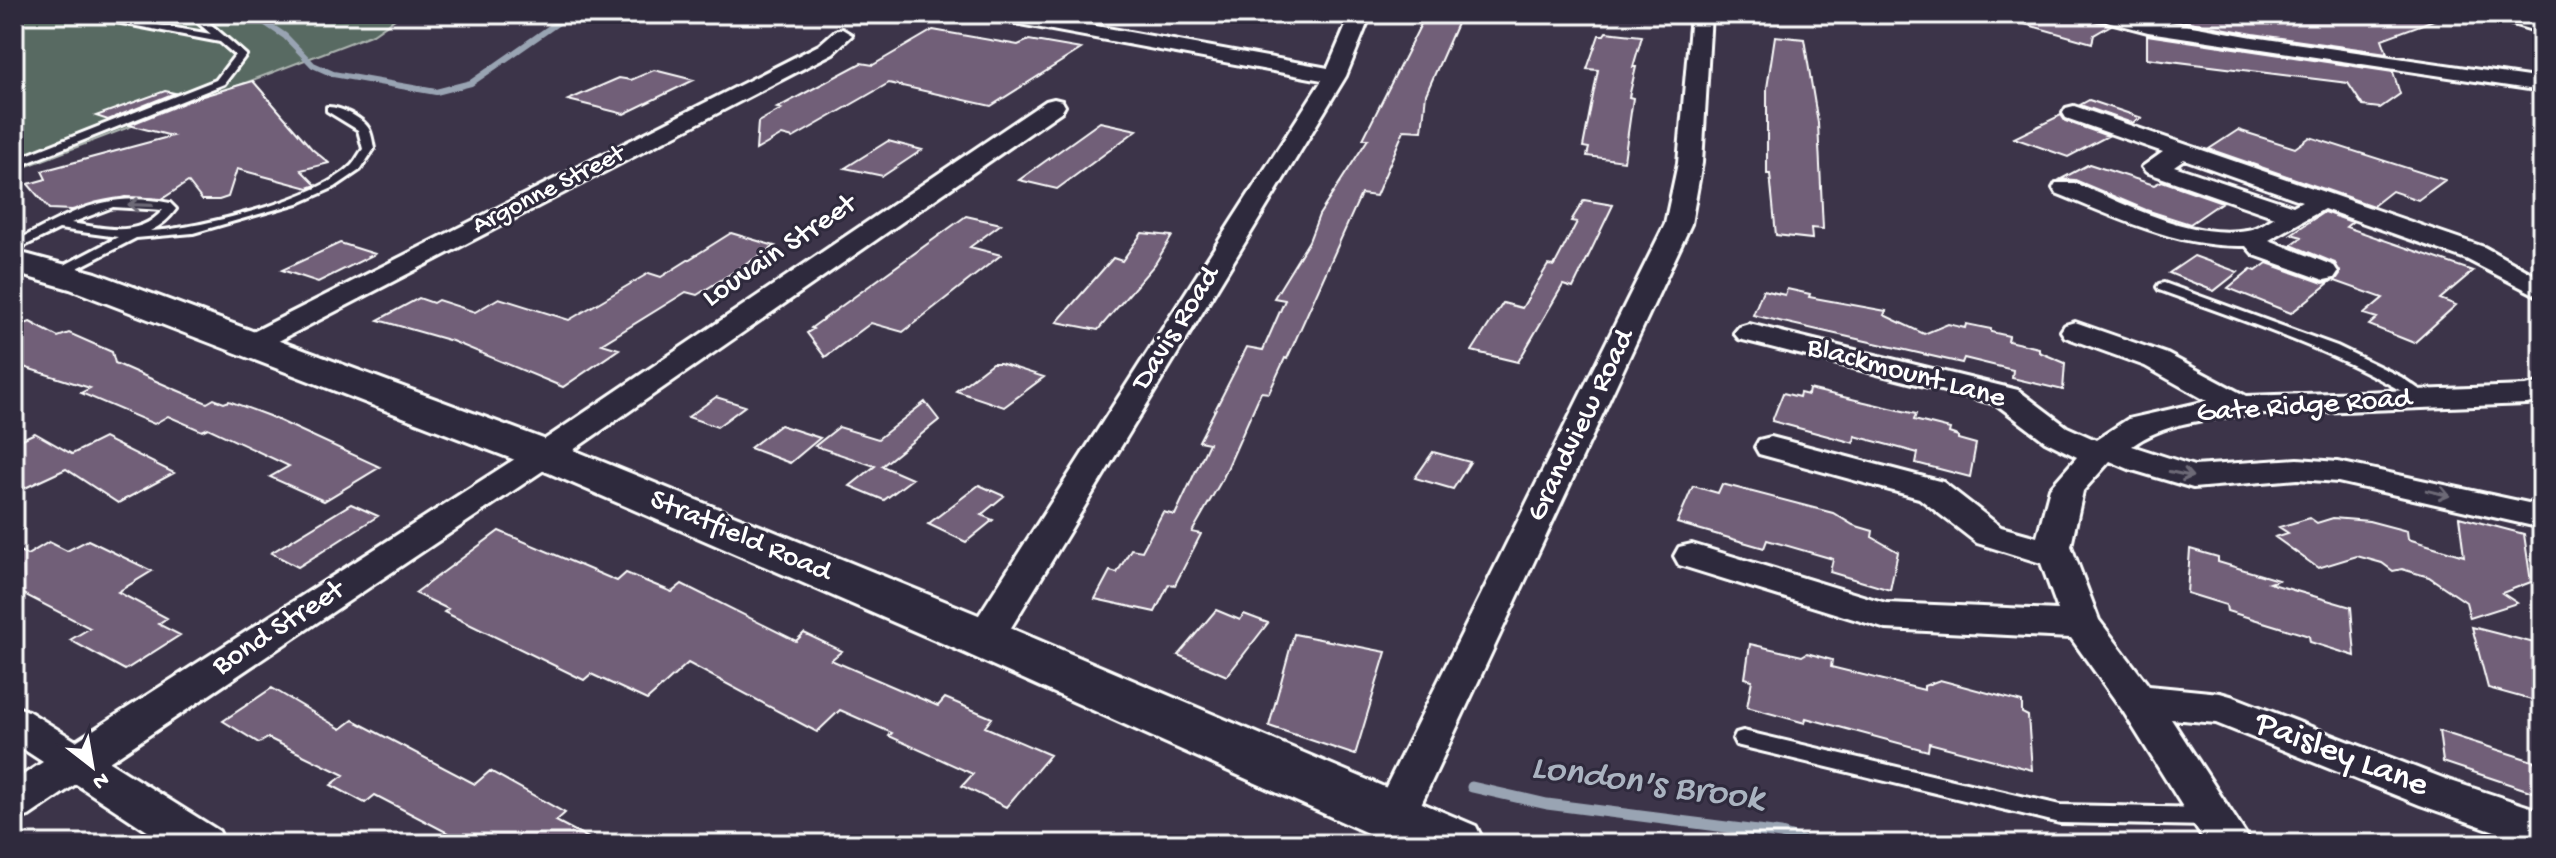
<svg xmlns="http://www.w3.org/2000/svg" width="2556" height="858" font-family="'Gochi Hand',sans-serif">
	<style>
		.green { fill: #596a62; stroke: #acb4b0; stroke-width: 2 }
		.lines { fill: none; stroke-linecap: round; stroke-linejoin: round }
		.stream-far1 { stroke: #99a4b3; stroke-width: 6 }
		.stream { stroke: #99a4b3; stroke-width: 11 }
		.building { fill: #715e78; stroke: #fff; stroke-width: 2 }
		.service-casing { stroke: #fff; stroke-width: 6 }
		.minor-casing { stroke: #fff; stroke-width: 6 }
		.secondary-casing { stroke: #fff; stroke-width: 6 }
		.service { fill: #2f2a3d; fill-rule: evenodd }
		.minor { fill: #2f2a3d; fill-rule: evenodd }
		.secondary { fill: #2f2a3d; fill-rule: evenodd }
		.oneway { stroke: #6d6a77 }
		.labels { text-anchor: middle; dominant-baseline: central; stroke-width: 6; stroke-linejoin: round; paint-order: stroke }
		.far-street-label { font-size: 26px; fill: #fff; stroke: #2f2a3d }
		.street-label { font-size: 30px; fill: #fff; stroke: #2f2a3d }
		.near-street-label { font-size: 36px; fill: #fff; stroke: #2f2a3d }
		.near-water-label { font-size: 38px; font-style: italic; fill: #aab3c0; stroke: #2f2a3d }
	</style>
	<rect width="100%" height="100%" fill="#3c3449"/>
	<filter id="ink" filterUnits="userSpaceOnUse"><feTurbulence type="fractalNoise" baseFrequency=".0125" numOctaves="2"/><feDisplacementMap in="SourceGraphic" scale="16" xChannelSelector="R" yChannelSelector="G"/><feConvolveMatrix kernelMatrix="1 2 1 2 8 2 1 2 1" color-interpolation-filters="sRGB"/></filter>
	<g filter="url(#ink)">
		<!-- green -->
		<path class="green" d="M14,14H402L373,34L14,171Z"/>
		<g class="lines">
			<!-- stream-far1 -->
			<path class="stream-far1" d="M244,14L264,22L285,36L313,65L333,74L436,92L471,83L570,14"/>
			<!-- stream -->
			<path class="stream" d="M1472,787L1547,804L1781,834L1812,844"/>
		</g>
		<!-- building -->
		<path class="building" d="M1426,14H1446L1459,19L1426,94L1422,131L1404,130L1376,196L1361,194L1287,359L1285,358L1269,393L1261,392L1223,478L1192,532L1201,534L1175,585L1169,584L1155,612L1095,599L1110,571L1117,573L1131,549L1142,551L1163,512L1175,515L1209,443L1199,441L1214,412L1247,347L1263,350L1285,300L1274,298L1309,241L1319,215L1368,139H1363Z
			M2015,14H2089L2094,21L2111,25L2094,35L2092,43L2014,21Z
			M2148,14H2441L2442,17L2382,39L2387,53L2253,34Z
			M933,30L1018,45L1029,40L1081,49L991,106L889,83L793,138L782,135L756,150L758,122L781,109L777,108L861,63L873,65Z
			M1606,32L1642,36L1633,67H1636L1629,97L1633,98L1624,161L1587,156L1589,148L1583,147L1598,70L1587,69L1599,35H1604Z
			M2147,35L2393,72L2400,94L2380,108L2363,106L2348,83L2147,58Z
			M1775,36L1804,39L1818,123L1823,229L1811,228L1812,239L1776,235L1770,174H1767V88Z
			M654,70L694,80L624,114L568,100L619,78L631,80Z
			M253,81L312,149L329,163L301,170L316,185L308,188L237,169L228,197L219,200H202L188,182L162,199L125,197L72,210L49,209L28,184L46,179L42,171L172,136L129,125L196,98Z
			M165,91L175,93L108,120L96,116Z
			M2089,100L2142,118L2132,123L2080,105Z
			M2061,115L2065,121L2108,136L2068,157L2014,138Z
			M1100,122L1137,130L1057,189L1019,180Z
			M2238,130L2295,148L2310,137L2445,180L2418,200L2392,191L2373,206L2209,149Z
			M888,141L922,150L883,176L845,168Z
			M2089,164L2154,185L2162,181L2222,202L2190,224L2146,210L2075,180L2061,179Z
			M1584,200L1613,205L1573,288L1563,285L1518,362L1472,351L1503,303L1522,308L1548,265L1554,266L1577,222L1571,221Z
			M2324,212L2352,222L2346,227L2473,271L2440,299L2456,305L2414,343L2369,325L2377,318L2364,314L2383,298L2335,281L2340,274L2335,263L2291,245L2302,237L2291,234Z
			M966,216L1001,224L970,247L1001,255L903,332L871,323L825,357L807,333L813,329L811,328Z
			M731,233L775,246L697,295L686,292L602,344L619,349L563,387L452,341L378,320L419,298L433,303L438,300L475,312L499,298L569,320L649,273L661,277Z
			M1142,233L1172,236L1155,264L1098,330L1057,322L1113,258L1122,261Z
			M340,243L375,254L318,282L282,270Z
			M2194,256L2238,272L2214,291L2169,273Z
			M2267,263L2323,283L2330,282L2291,313L2228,288L2251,269L2256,271Z
			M1787,289L1810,294L1809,297L1886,311L1884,315L1924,334L1948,324L1965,328L1966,324L1991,329V332L2009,336L2008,341L2039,348V352L2065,363L2063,390L2012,378L2013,370L1964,358L1962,363L1753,315L1763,290L1785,295Z
			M30,322L58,337L69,333L112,352L115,363L172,388L207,403L214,399L224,403L229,401L269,416L380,467L324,501L270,477L289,466L208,428L202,431L168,416L154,424L81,393L90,388L14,364V328Z
			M992,363H1000L1044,377L1004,407L956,391Z
			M1809,389L1916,414L1914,420L1950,429L1949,433L1958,436V439L1976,444L1970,477L1916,463L1918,453L1855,436L1854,443L1772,421L1783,393L1799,397L1800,393L1808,395Z
			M716,397L745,406L717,427L688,417Z
			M925,402L939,420L882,466L912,479L884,500L850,486L875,466L815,446L839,427L878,439Z
			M780,425L820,438L790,463L750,448Z
			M35,433L72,454L104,438L174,473L118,503L66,469L25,488L14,481V443Z
			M1433,452L1470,462L1453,489L1415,478Z
			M1722,484L1833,513L1853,525L1873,531L1872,537L1898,552L1890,590L1830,572L1833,559L1767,540L1764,548L1677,523L1693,486L1718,493Z
			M979,485L1004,496L981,515L993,520L966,542L928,524Z
			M351,504L378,516L298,567L271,553Z
			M2459,517L2524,534L2531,582L2502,593L2517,603L2470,618L2466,602L2429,577L2402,569L2393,571L2382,563L2357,556L2318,568L2275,537L2288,533L2279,527L2310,518L2317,523L2333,518L2369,521L2407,531L2408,539L2464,556Z
			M499,531L617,581L626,573L672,592L682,584L796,641L804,633L842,651L831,660L938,706L945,698L992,718L985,727L1050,755L1006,807L962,786L973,774L889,736L892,733L840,710L817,732L688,663L647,700L591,674L584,680L444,612L448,609L415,593Z
			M88,540L152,571L118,592L167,618L158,624L180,635L125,670L70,640L90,628L14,589V548L27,555L49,542L67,551Z
			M2190,549L2218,557V562L2278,580L2269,583L2351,607L2355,656L2310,642L2309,636L2227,611L2226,605L2187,593Z
			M1216,610L1240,620L1244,614L1268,623L1227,676L1178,655Z
			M2472,627L2542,645V703L2488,688Z
			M1294,634L1386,652L1355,755L1269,726Z
			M1750,644L1802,656L1807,653L1832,660L1831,667L1924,690V686L1940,680L2022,702V713L2028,716L2032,770L1929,743L1928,751L1806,718L1805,723L1747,707L1752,680L1745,678Z
			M272,688L341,729L353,720L475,784L490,771L565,813L556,821L600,844H469L375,795L365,803L331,785L344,775L268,738L259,743L223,721Z
			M2439,731L2542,764V795L2443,762Z"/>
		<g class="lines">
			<defs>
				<path id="service" d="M137,14H152L134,21L211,34L188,14H199L246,55L224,84L14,168V160L216,80L235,55L220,42L116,22Z
					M327,107C339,106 363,118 369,129C372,135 373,143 374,149L360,170L335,187L301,202L193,233L136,238L58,278L51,274L53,271L118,237L59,229L14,251V242C71,213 104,190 170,203L176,209C169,219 162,225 150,231C198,229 319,199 352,165C356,161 359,154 363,149L358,130L327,111ZM113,207L163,210C138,239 104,228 71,223Z
					M2164,283L2337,346L2401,377L2433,399L2425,404L2420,402C2338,351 2249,323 2159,290L2157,287L2159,284Z
					M1743,731L2060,805L2208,808L2216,811L2219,817L2216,823L2208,826L2060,823L1736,745L1733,739L1736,733Z"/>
				<path id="minor" d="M988,14H1030L1328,68L1351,14H1371L1346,76L998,649L984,653L970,649L965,639L970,629L1322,80L998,20Z
					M1691,14H1711L1702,163L1691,224L1409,830L1393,835L1377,830L1371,817L1665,224L1678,163Z
					M2092,14H2125L2253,37L2542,79V91L2148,32L2095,18Z
					M2489,14H2519L2542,21V33L2492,18Z
					M842,29L852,35L833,53L263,349L253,352L243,349L238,343L243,337L819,45L835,31Z
					M1054,99L1062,101L1065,106L1062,111L556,462L109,762L219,831L225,844H167L76,784L29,816L14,821V781L43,762L14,743V706L28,711L76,741L532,448L1046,101Z
					M2074,106L2484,247L2542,279V298L2466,259L2324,209L2269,240L2334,266L2338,272L2334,278L2324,280L2254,255L2246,246C2178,248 2118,218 2056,193L2053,188L2056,183H2074C2126,203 2189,240 2247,230C2257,229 2266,222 2275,217L2146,172L2142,167L2163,152L2066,118L2063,113L2066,108ZM2184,159L2302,201L2293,206L2174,166Z
					M2075,322L2167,354L2246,396L2526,386L2542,382V400L2527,404L2240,415C2202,420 2164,423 2132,446L2194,466L2298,459L2338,462L2542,506V528L2338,482L2298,479L2193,488L2129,469L2110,461L2083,491L2071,546L2099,620L2149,686L2220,693L2234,697L2448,780L2542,811V844H2532L2420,805L2216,723L2171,719L2252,844H2206L2123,711L2071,638L1886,629L1679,565L1674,556L1679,547L1692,544L1886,603L2058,610L2041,563L1977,543L1919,498L1759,454L1755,447L1759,440L1771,437L1943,482L2001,527L2037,537L2050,488L2077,457L2045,441L1996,404L1739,339L1734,333L1739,327L1749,324L2018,390L2067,427L2096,440L2128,419L2207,401L2145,366L2065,337L2061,331L2065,325Z"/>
				<path id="secondary" d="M14,251L96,273L581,453L1003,625L1476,826L1485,844H1392L965,653L549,473L70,289L14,273Z"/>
			</defs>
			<!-- service casing -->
			<use href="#service" class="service-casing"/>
			<!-- minor casing -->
			<use href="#minor" class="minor-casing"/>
			<!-- secondary casing -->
			<use href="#secondary" class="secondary-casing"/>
			<!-- service -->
			<use href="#service" class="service"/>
			<!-- minor -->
			<use href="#minor" class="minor"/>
			<!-- secondary -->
			<use href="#secondary" class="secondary"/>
		</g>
		<!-- one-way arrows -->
		<defs><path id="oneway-shaft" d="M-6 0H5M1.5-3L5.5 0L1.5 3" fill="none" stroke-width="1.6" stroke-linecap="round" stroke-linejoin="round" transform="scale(2)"/></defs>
		<g class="oneway">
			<use href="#oneway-shaft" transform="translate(140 205) rotate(-178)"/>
			<use href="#oneway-shaft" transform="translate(2181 474) rotate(12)"/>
			<use href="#oneway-shaft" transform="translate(2438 493) rotate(13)"/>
		</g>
	</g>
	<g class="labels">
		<!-- far-street labels -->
		<g class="far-street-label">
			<text transform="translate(549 191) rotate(-27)">Argonne Street</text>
		</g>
		<!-- street labels -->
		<g class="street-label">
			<text transform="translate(780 252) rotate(-34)">Louvain Street</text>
			<text transform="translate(1177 329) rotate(-58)">Davis Road</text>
			<text transform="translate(1906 374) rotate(15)">Blackmount Lane</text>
			<text transform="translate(2304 407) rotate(-4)">Gate Ridge Road</text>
			<text transform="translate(1582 426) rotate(-64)">Grandview Road</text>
			<text transform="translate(740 537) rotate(23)">Stratfield Road</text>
			<text transform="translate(279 629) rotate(-33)">Bond Street</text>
		</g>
		<!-- near-street labels -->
		<g class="near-street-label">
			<text transform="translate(2341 756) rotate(21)">Paisley Lane</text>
		</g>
		<!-- near-water labels -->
		<g class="near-water-label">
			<text transform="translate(1647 785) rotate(8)">London's Brook</text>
		</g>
	</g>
	<!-- margin -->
	<rect width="2556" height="858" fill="none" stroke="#2f2a3d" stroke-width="48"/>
	<rect x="24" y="24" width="2508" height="810" fill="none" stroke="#fff" stroke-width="3" filter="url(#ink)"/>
	<!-- north arrow -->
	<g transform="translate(92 766) rotate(149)" stroke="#2f2a3d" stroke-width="6" paint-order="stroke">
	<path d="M0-6L14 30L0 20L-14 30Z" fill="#ffffff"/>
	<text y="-12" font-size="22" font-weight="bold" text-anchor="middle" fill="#ffffff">N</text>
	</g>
</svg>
